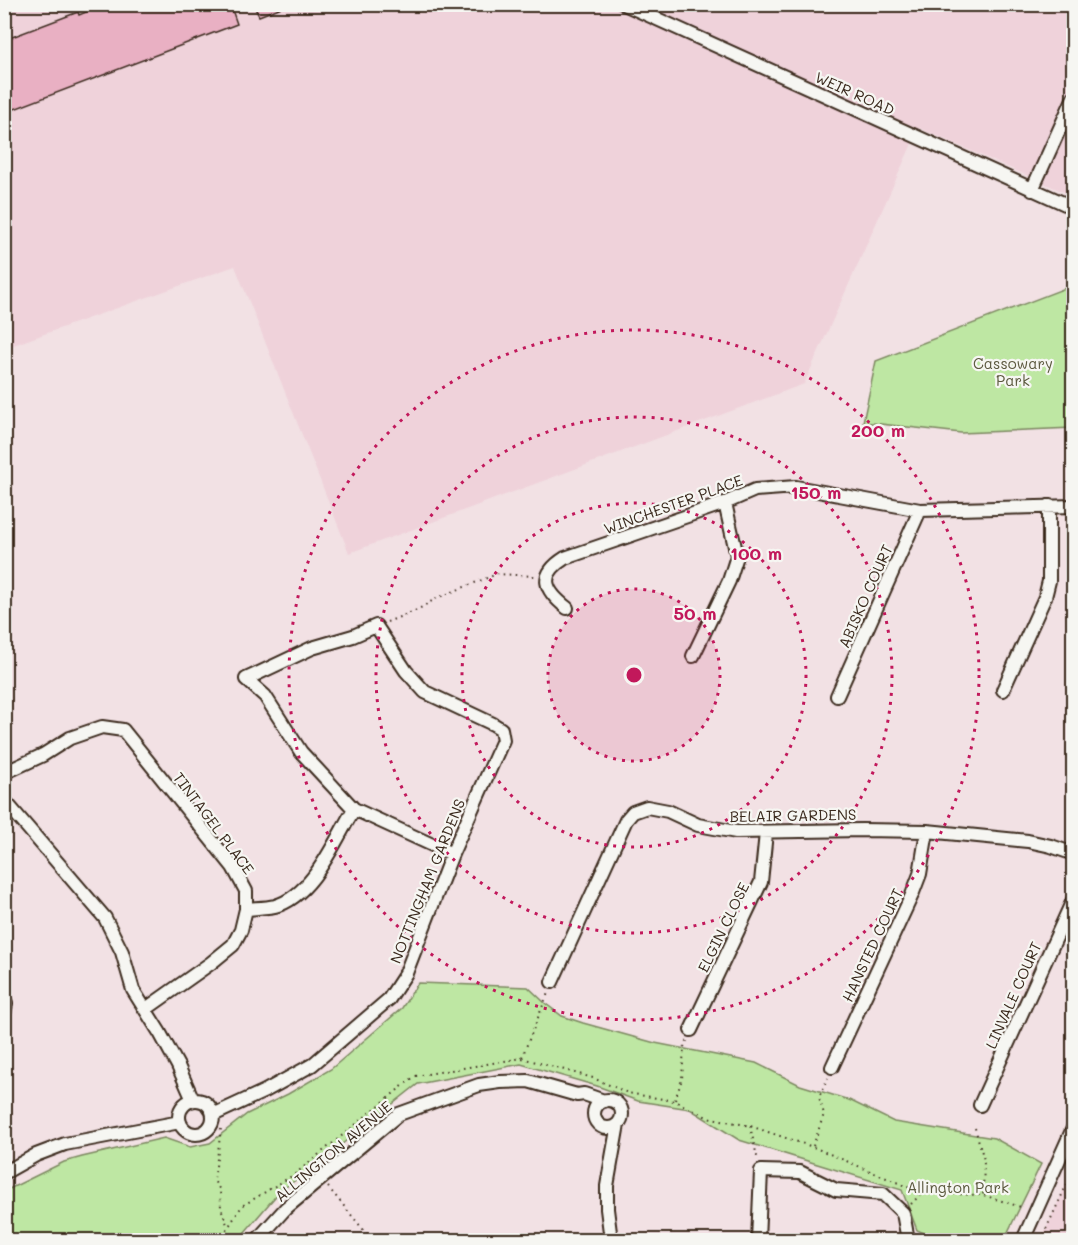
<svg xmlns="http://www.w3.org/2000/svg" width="1078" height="1245" font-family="Mali,sans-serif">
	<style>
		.built { fill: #efd2da }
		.green { fill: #bee7a3; stroke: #7c8860; stroke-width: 1.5 }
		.building { fill: #e9b0c3; stroke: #3b2a1e; stroke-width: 1.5 }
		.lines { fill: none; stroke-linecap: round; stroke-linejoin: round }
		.minor-casing { stroke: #3b2a1e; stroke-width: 16 }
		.path { stroke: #3b2a1e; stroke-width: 2; stroke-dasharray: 1.5 4.5; stroke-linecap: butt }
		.minor { stroke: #f6f6f2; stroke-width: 12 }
		.ring { fill: none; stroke: #c2185b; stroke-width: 3; stroke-dasharray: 3 6 }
		.labels { text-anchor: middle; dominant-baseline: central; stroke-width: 4.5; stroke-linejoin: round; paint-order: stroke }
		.street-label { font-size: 15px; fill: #3b2a1e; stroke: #f6f6f2 }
		.park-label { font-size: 15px; fill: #5c593f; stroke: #f6f6f2 }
		.centre { fill: #c2185b; stroke: #f6f6f2; stroke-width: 3 }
		.ring-label { font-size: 18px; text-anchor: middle; font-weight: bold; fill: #c2185b; stroke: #f6f6f2; stroke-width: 4.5; stroke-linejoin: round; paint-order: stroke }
	</style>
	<rect width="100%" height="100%" fill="#f2e1e4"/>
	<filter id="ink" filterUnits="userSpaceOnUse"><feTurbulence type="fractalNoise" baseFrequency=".0167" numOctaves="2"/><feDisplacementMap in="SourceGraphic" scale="12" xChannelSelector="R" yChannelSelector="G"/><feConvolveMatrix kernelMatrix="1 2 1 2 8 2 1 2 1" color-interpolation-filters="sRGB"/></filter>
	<g filter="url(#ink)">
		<!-- built -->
		<path class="built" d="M4,5H1073V196L919,128L804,384L349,553L235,266L5,348Z
			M1073,1169V1240H1041Z"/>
		<!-- green -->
		<path class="green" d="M1073,285V428L961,433L863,422L876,361Z
			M418,983L528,987L546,1004L562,1016L583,1023L655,1043L756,1063L800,1085L849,1100L894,1122L994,1138L1041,1164L1004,1240H940L917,1230L902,1190L739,1140L690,1109L638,1101L597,1086L521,1064L418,1084L303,1175L280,1191L238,1240H5V1191L64,1162L82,1157L164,1138L190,1147L210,1143L247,1114L288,1094L331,1069L402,1008Z"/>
		<!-- building -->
		<path class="building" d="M105,4H230L237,24L4,113V40L78,12L79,15Z
			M253,4H287V5L259,16Z"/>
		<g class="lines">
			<defs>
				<path id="minor" d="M624,4L1074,208
					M1032,190L1074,97
					M567,608C544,590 538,575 565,558L725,503L755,490L796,487L920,510L1074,506
					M693,656L729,581L737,556L725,503
					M1003,690L1045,597L1049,581V506
					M837,696L920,510
					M4,773L43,755L70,738L102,727L123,730L233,867L246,891V909L241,930L233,945L211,963L146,1009
					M4,800L105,918L122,952L133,990L160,1033L178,1066L193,1100
					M246,909C256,908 266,908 275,906C313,896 335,840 354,809
					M552,982L626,820L633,812L647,807L668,811L698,825L736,832L862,830L927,831L1028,841L1051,846L1074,854
					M4,999L6,1003L4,1014
					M691,1030L761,882L766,833
					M832,1067L912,895L920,874L927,831
					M179 1117a17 17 0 1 1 34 0a17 17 0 1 1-34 0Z
					M594 1114a14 14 0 1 1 28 0a14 14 0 1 1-28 0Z
					M980,1105L1074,898
					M213,1115L265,1091L312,1065L389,999L406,973L452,854L503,740L501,729L493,724L425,692L406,671L376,626L353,636L312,648L246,679L265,696L301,752L354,809L452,854
					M4,1173L36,1155L65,1144L180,1122
					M257,1240L286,1208L399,1114L479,1085L500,1082L528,1081L577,1095L584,1094L604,1101
					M611,1240L607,1209V1186L618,1124
					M758,1240L761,1171L800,1172L836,1190L883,1194L903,1213L908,1240
					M1023,1240L1074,1126"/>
			</defs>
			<!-- minor casing -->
			<use href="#minor" class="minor-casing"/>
			<!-- path -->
			<path class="path" d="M387,622L417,610L437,598L497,574L535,576
				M522,1057L548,993
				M675,1100L682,1079L684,1047L687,1041
				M750,1126L758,1161
				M975,1128L984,1160L983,1195
				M221,1129L214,1181L220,1190L221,1208L228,1227
				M813,1146L824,1114L819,1097L828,1078
				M328,1187L372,1240
				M911,1204L922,1193
				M220,1240L242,1206L295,1174L415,1076L522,1058L593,1078L628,1093L675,1101L707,1117L750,1126L813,1147L922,1193L983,1195L1024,1208
				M1041,1240L1074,1169"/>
			<!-- minor -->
			<use href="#minor" class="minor"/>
		</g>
	</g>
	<!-- distance rings -->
	<circle cx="634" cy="675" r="86" fill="#c2185b" fill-opacity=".12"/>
	<g class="ring">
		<circle cx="634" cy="675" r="86"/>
		<circle cx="634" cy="675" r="172"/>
		<circle cx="634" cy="675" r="258"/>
		<circle cx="634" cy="675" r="345"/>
	</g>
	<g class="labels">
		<!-- street labels -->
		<g class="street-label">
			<text transform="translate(855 93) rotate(24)">WEIR ROAD</text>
			<text transform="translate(673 504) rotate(-20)">WINCHESTER PLACE</text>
			<text transform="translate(865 596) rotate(-66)">ABISKO COURT</text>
			<text transform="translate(793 815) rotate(-1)">BELAIR GARDENS</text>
			<text transform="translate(214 823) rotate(53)">TINTAGEL PLACE</text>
			<text transform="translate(427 881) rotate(-68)">NOTTINGHAM GARDENS</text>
			<text transform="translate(723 927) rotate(-64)">ELGIN CLOSE</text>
			<text transform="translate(872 945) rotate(-65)">HANSTED COURT</text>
			<text transform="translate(1013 995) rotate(-66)">LINVALE COURT</text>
			<text transform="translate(333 1151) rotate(-40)">ALLINGTON AVENUE</text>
		</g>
		<!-- park labels -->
		<g class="park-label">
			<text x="1013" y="363">Cassowary<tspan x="1013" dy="17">Park</tspan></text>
			<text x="958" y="1187">Allington Park</text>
		</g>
	</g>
	<circle cx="634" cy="675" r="9" class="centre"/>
	<g class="ring-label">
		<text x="878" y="437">200 m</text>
		<text x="816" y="499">150 m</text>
		<text x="756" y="560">100 m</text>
		<text x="695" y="620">50 m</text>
	</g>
	<!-- margin -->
	<rect width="1078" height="1245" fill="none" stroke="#f6f6f2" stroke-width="24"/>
	<rect x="12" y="12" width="1054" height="1221" fill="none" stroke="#3b2a1e" stroke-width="2" filter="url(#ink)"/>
</svg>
